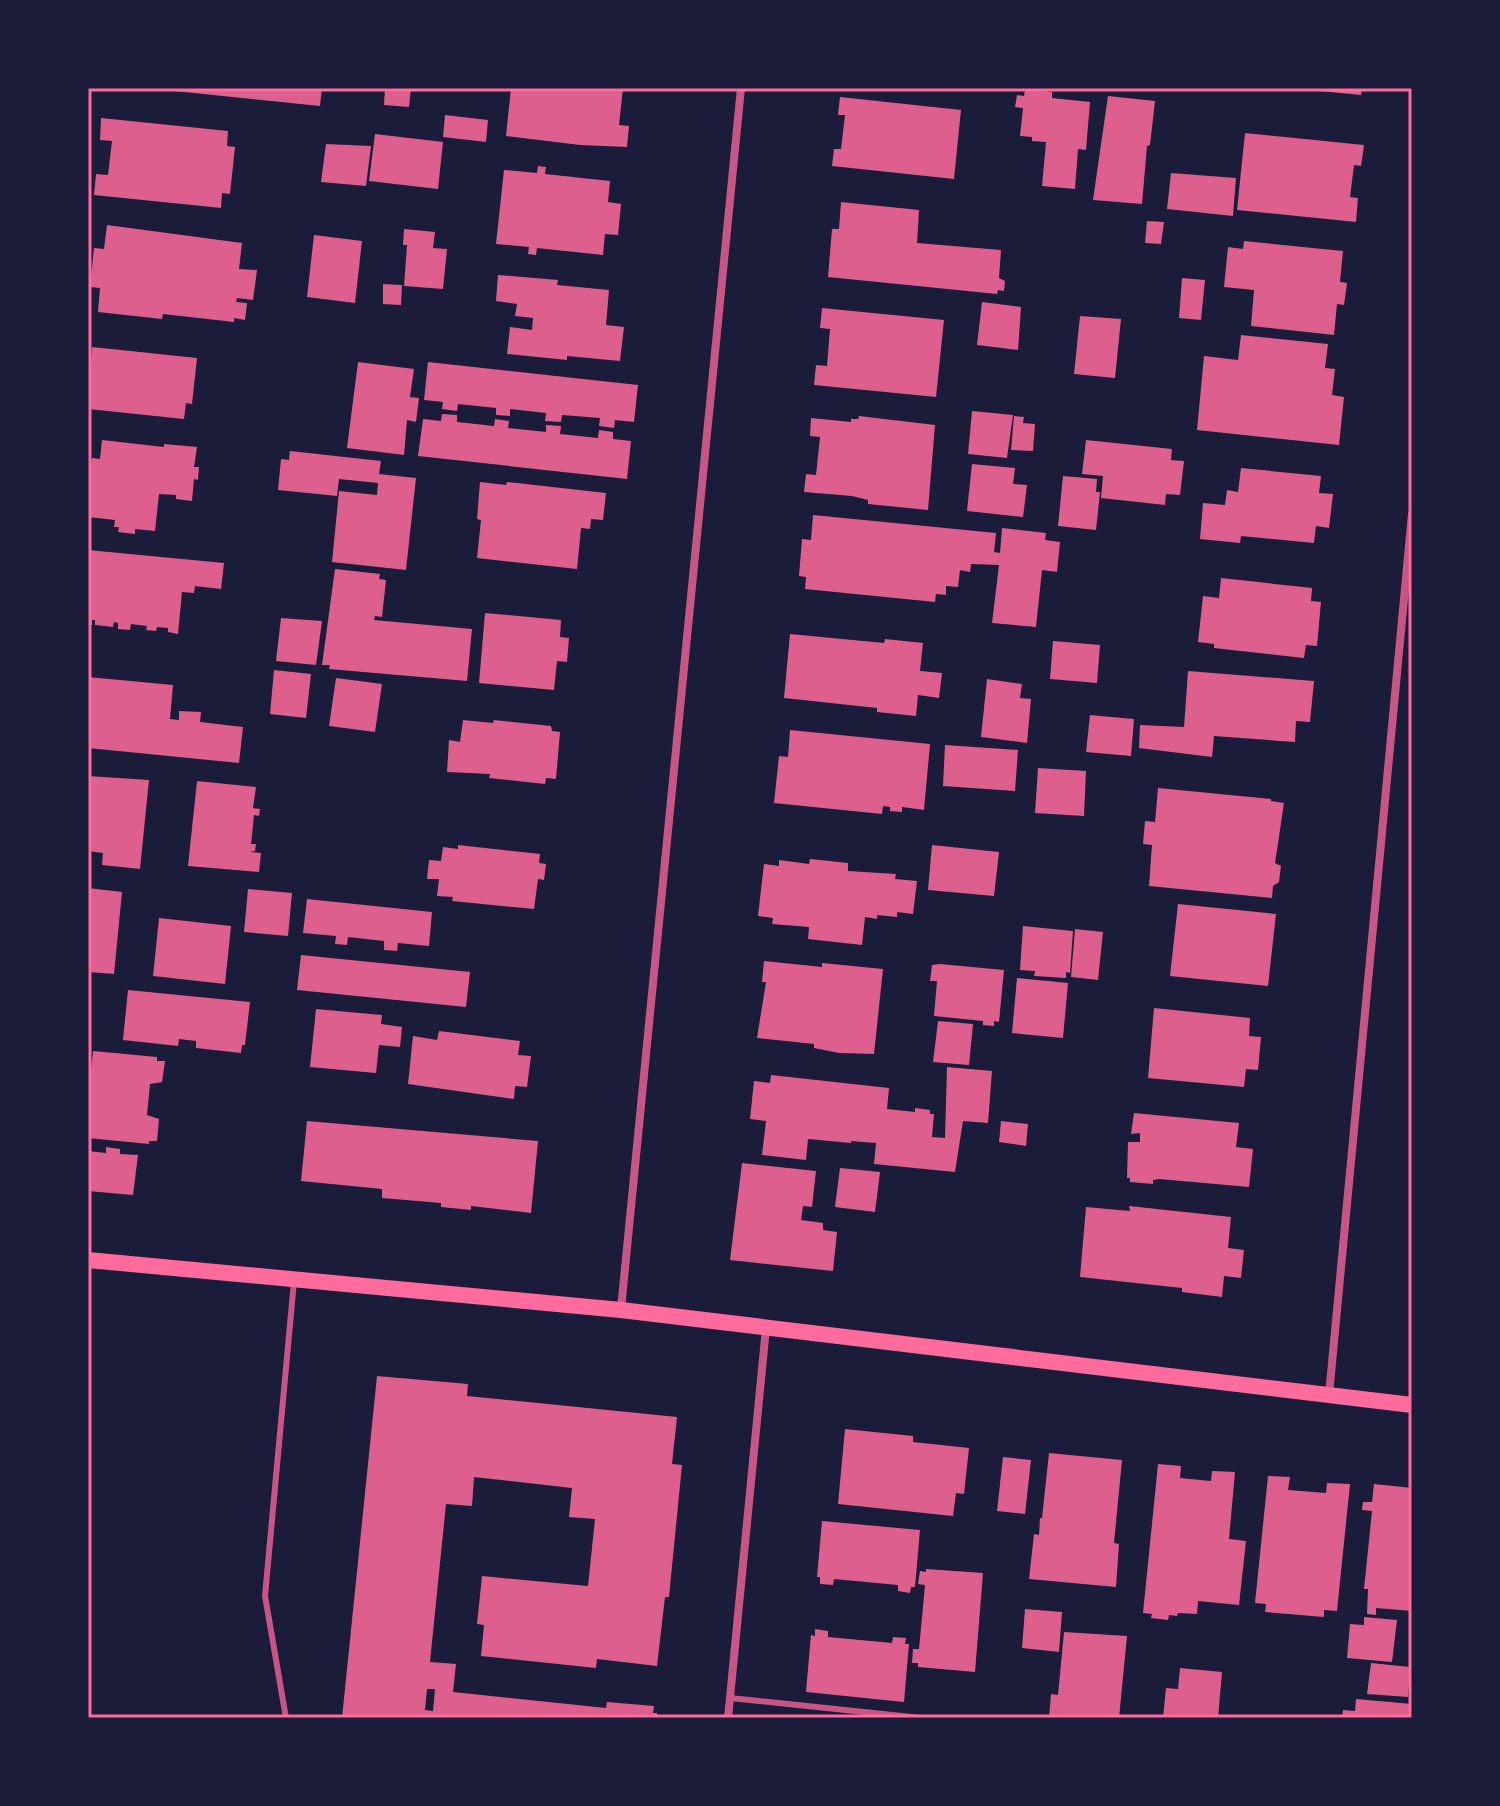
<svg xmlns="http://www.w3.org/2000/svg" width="1500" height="1806" font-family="'Titillium Web',sans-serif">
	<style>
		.building { fill: #dd5f8e; fill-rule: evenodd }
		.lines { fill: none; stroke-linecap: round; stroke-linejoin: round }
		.service { stroke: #c65784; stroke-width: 6 }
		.minor { stroke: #c65784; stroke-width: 8 }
		.secondary { stroke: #ff6b9d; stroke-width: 16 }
		.neatline { fill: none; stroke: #ff6b9d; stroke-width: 3 }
	</style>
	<rect width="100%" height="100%" fill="#1b1b3a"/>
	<!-- building -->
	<path class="building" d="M166,88H322L320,106L165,90Z
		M385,88H411L409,107L384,105Z
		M511,88H623L619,125L629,126L627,147L580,145L506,136Z
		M1309,88H1362L1361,95L1309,90Z
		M1025,89L1052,92V98L1090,102L1086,150L1078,149L1075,189L1042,186L1046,142L1032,141V137L1020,136L1023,108L1015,107L1017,95L1024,96Z
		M1108,96L1155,101L1150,145L1147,146L1142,204L1093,200Z
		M840,97L961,110L954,179L832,166L834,149H841L845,115H838Z
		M445,115L488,120L486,142L443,137Z
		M101,118L228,131L227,146L235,147L230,194L222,193L221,208L94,195L96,174L108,175L112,141L100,140Z
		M1245,133L1364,145L1361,166L1354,165L1350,197L1358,198L1356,222L1237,210Z
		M375,134L443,142L438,189L369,181Z
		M326,144L371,146L366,186L321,182Z
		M538,166L546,167L545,174L610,181L608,202L621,204L618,235L605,234L603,255L537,248L536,255L528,254L529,247L496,244L504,170L537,173Z
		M1171,173L1236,178L1233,216L1167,209Z
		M841,202L919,210L917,243L1001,250L999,278L1005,281L1004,291L998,290L997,294L828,277L832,229H839Z
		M1147,221L1164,222L1161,244L1145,243Z
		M107,225L242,243L239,269L257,270L253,300L237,298L236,302L247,303L245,320L234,318V322L163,314L162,319L98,312L100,288L90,287L94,248L104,249Z
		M404,229L435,232L433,248L447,249L443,289L404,286L407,245H403Z
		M314,235L362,241L355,303L307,297Z
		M1244,241L1343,251L1340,282L1347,283L1344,305L1337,304L1334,335L1251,326L1254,290L1224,287L1228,247L1243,249Z
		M498,275L558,280L557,285L609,290L606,325L624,327L620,361L567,356V360L507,354L510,327L532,330L533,318L515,316L517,304L496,301Z
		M1182,278L1205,280L1201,320L1179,318Z
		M383,284L402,285L401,305L383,304Z
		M982,302L1021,307L1018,350L977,345Z
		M822,308L944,320L936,397L814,385L816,365L827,366L830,329L820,328Z
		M1080,316L1121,319L1115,378L1074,374Z
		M1241,335L1328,344L1325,368L1335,369L1332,395L1344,397L1339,445L1197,430L1204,356L1238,360Z
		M92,347L197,358L192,404L186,403L184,419L88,409Z
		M358,362L414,369L410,397L419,398L416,422L407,420L404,455L347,448Z
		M428,362L638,385L634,422L615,420L614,428L599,426L600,418L562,415L561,422L545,421L546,413L510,409V416L496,415V408L458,404L457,411L442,409L443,402L424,400Z
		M972,411L1013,415L1007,458L968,454Z
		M442,414L457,415V422L494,426L495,419L509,421L508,428L546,432V425L561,426L560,434L598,438L599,430L613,432V439L631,441L627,479L418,456L423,419L441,421Z
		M859,416L935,425L928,510L868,504V500L852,496L804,492L806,474L816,475L820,437L810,436L811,418L851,422V419H858Z
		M1014,416L1024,417L1023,423L1035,424L1033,451L1011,450Z
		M102,440L164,447V444L197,447L194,467H199L198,480L194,479L192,501L176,499V495L159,494L155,531L135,529V534L118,532L119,527H114L115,520L88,517V485L92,458L100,459Z
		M1086,440L1172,449L1171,460L1184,461L1180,495L1166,494L1165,505L1101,498L1103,476L1082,474Z
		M290,451L381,461L379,474L416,478L406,570L332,562L339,491L377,495L378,483L339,479L337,496L278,490L281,459L289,460Z
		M972,464L1015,468L1013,484L1027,485L1023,517L967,511Z
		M1241,468L1321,476L1319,493L1333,494L1329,528L1316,526L1314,543L1241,536L1240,543L1200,539L1203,503L1225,505L1227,490L1238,492Z
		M1063,476L1097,479L1096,492H1100L1096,530L1058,526Z
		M480,482L506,485L507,482L606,493L603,520L591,519L590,529L581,528L577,569L477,558L481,520L477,519Z
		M813,515L996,533L994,552L1000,553L1002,528L1046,533L1045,540L1060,542L1057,572L1042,570L1036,627L992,623L999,565L971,564L970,572L960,570L958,587L946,586V595L936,594L935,602L805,589L806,577L799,576L802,539L811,540Z
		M88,550L224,563L221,589L195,586L194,593L182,592L178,634L168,632V628L157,627L156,631L146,630L147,626L131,624L130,630L118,629V623L114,622L113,627L95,625V620H92V625H88Z
		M335,569L380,574L379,579L386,580L382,617L375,616L374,620L472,629L467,681L329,669L330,665H322Z
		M1221,578L1312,588L1311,601L1321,602L1317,646L1306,645L1304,658L1214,648V644L1198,642L1203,596L1219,598Z
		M485,613L561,620L560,637L569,638L567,662L557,661L554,690L479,683Z
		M281,618L322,621L316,665L276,661Z
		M790,634L884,643L885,639L923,643L920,671L942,673L939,698L918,695L916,716L877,712V708L784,698Z
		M1053,641L1100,645L1097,683L1050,679Z
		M274,670L311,674L306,718L270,714Z
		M1188,671L1314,681L1310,722L1296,721L1295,742L1214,736L1212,757L1139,748L1140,725L1184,727Z
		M88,677L173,685L170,719L179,720V711L201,712L200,722L243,727L239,763L88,748Z
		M336,678L382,684L375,732L329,726Z
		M987,679L1022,684L1020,698L1031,699L1027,743L981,737Z
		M1090,715L1134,719L1131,756L1086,752Z
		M463,720L493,723L494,720L551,726L552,731L560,732L556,779L546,778L545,784L489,778L490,774L447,772L449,740L460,742Z
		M790,730L930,744L924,810L902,807V812L890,811V807L883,806L882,814L774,803L779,756L788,757Z
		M945,745L1018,750L1015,791L943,786Z
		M1038,768L1086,771L1084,816L1035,813Z
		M88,776L149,780L140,869L102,865L103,853L88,851Z
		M197,781L256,787L253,808L260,809L259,816L254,815L251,844H256L255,851L250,852L261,853L259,872L188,866Z
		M1158,788L1271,799V801L1284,803L1275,863L1281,866L1279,882L1273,886L1272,898L1149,886L1152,845L1143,844L1145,821L1155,822Z
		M458,845L540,854L539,863L546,864L544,880L538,879L534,909L452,901L453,897L437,896L439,879H427L429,860L441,861L443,847L458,849Z
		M932,845L999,852L994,896L928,890Z
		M810,859L848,863V871L896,874L895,879L917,881L913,914L897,912V917L877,915V919L865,917L862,945L808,939L809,927L772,924L773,918L758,916L764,864L779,866V860L809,864Z
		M88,888L122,892L114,974L88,972Z
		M248,889L292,893L288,936L244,932Z
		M307,899L432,912L429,946L398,943L397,951L384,950V941L348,937L347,945L335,944L336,936L303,933Z
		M1178,904L1276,914L1268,986L1170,976Z
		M159,918L231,926L225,984L153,976Z
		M1023,926L1073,931L1070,973L1066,972V978L1034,976L1035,971L1020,970Z
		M1075,929L1103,932L1098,980L1071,977Z
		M301,955L470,972L466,1007L297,990Z
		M764,961L822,967V963L883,969L874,1054L839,1053L814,1048V1044L757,1038L766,982H762Z
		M940,964L1004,970L999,1022L994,1021V1026L983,1025V1021L934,1016L937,981H930L932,965Z
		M1017,978L1068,983L1063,1038L1012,1033Z
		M128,990L250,1002L245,1045H242L241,1053L196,1048V1041L179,1039L178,1046L123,1040Z
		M1154,1008L1250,1018L1249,1036L1261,1037L1258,1070L1246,1069L1244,1087L1148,1078Z
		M316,1009L382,1015L381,1024L402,1027L400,1047L379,1045L376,1073L310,1067Z
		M938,1021L973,1024L969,1065L933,1062Z
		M439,1031L520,1041L518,1055L531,1056L527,1087L515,1086L514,1099L408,1084L413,1036L437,1040Z
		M93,1051L157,1057V1061H165L162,1082L150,1084L147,1115L159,1119L157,1141H149V1144L88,1138V1101Z
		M947,1067L992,1071L988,1123L963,1121L955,1172L874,1164L876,1143L851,1141V1143L808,1139L806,1160L762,1155L766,1121L750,1119L754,1081L770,1083L771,1075L889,1088L887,1109L915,1112V1108L930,1110V1114H934L932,1137L945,1138Z
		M1134,1113L1239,1123L1236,1147L1253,1149L1249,1187L1159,1179L1153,1180V1184L1130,1182V1178H1127L1128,1142H1140V1133L1131,1134Z
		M307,1121L538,1141L531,1213L471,1206V1210L441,1207V1203L382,1198V1189L301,1181Z
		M1001,1121L1028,1124L1026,1146L999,1142Z
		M106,1147L120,1149V1154L138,1155L133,1195L88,1191V1151L106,1153Z
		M742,1163L816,1171L812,1207L803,1206L801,1220L823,1223V1230L837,1232L833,1271L730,1260Z
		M840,1168L880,1172L875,1212L835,1207Z
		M1129,1206L1231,1217L1228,1248L1244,1250L1241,1278L1224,1276L1222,1297L1182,1292V1288L1080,1277L1086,1207L1130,1211Z
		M377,1376L468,1384L467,1396L677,1417L672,1464L682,1465L669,1597H665L657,1666L597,1659L596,1668L481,1656L484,1625L477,1624L482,1576L588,1586L595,1519L569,1517L572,1488L474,1477L472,1506L446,1504L430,1662L456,1664L453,1692L606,1708L607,1702L654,1706L653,1713H657V1718H342ZM427,1689H435L433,1711L425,1710Z
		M845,1429L913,1436V1442L969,1448L964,1494L956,1493L953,1516L838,1504Z
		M1049,1453L1122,1460L1114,1543L1119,1544L1116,1587L1029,1579L1034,1534L1039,1535L1040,1518H1042Z
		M1003,1457L1031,1460L1025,1514L997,1511Z
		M1158,1464L1181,1466L1180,1478L1211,1481L1212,1471L1235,1472L1229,1539L1246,1541L1239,1605L1198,1601L1197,1614L1178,1613L1177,1616L1169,1615L1168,1620L1151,1618L1152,1614L1143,1613Z
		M1268,1476L1290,1477L1288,1490L1326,1493L1327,1483L1350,1484L1337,1611L1324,1610V1617L1265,1612L1266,1604L1255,1603Z
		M1374,1484L1412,1488V1611L1376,1608V1615L1367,1614L1368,1589H1364L1372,1511L1362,1510L1363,1502H1372Z
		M822,1521L920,1530L915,1587H911L910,1593L898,1591V1585L834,1579L833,1585L820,1584V1577H817Z
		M926,1569L983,1573L975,1672L918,1667V1663H912L913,1649H919L925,1585L918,1584L920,1571L926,1572Z
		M1025,1609L1062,1612L1059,1652L1022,1648Z
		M1364,1617L1397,1620L1392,1662L1347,1658L1350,1624L1364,1625Z
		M815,1629L828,1631V1637L892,1643L893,1637L906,1638L905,1644H909L904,1702L806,1692L811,1635L815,1636Z
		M1064,1632L1127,1636L1119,1718H1049L1051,1694L1058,1695Z
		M1371,1663L1410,1667L1408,1697L1367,1694Z
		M1180,1668L1222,1672L1218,1718H1163L1166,1688L1178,1689Z
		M1356,1699L1412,1704V1718H1342L1343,1710L1355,1711Z"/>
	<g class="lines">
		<!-- service -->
		<path class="service" d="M730,1698L921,1718
			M286,1718L265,1596L294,1281"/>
		<!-- minor -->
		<path class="minor" d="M621,1309L741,88
			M1329,1395L1412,514
			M728,1718L766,1328"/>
		<!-- secondary -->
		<path class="secondary" d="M88,1260L621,1310L1412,1405"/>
	</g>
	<!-- border -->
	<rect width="1500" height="1806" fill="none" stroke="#1b1b3a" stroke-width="180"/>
	<rect x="90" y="90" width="1320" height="1626" class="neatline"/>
</svg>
